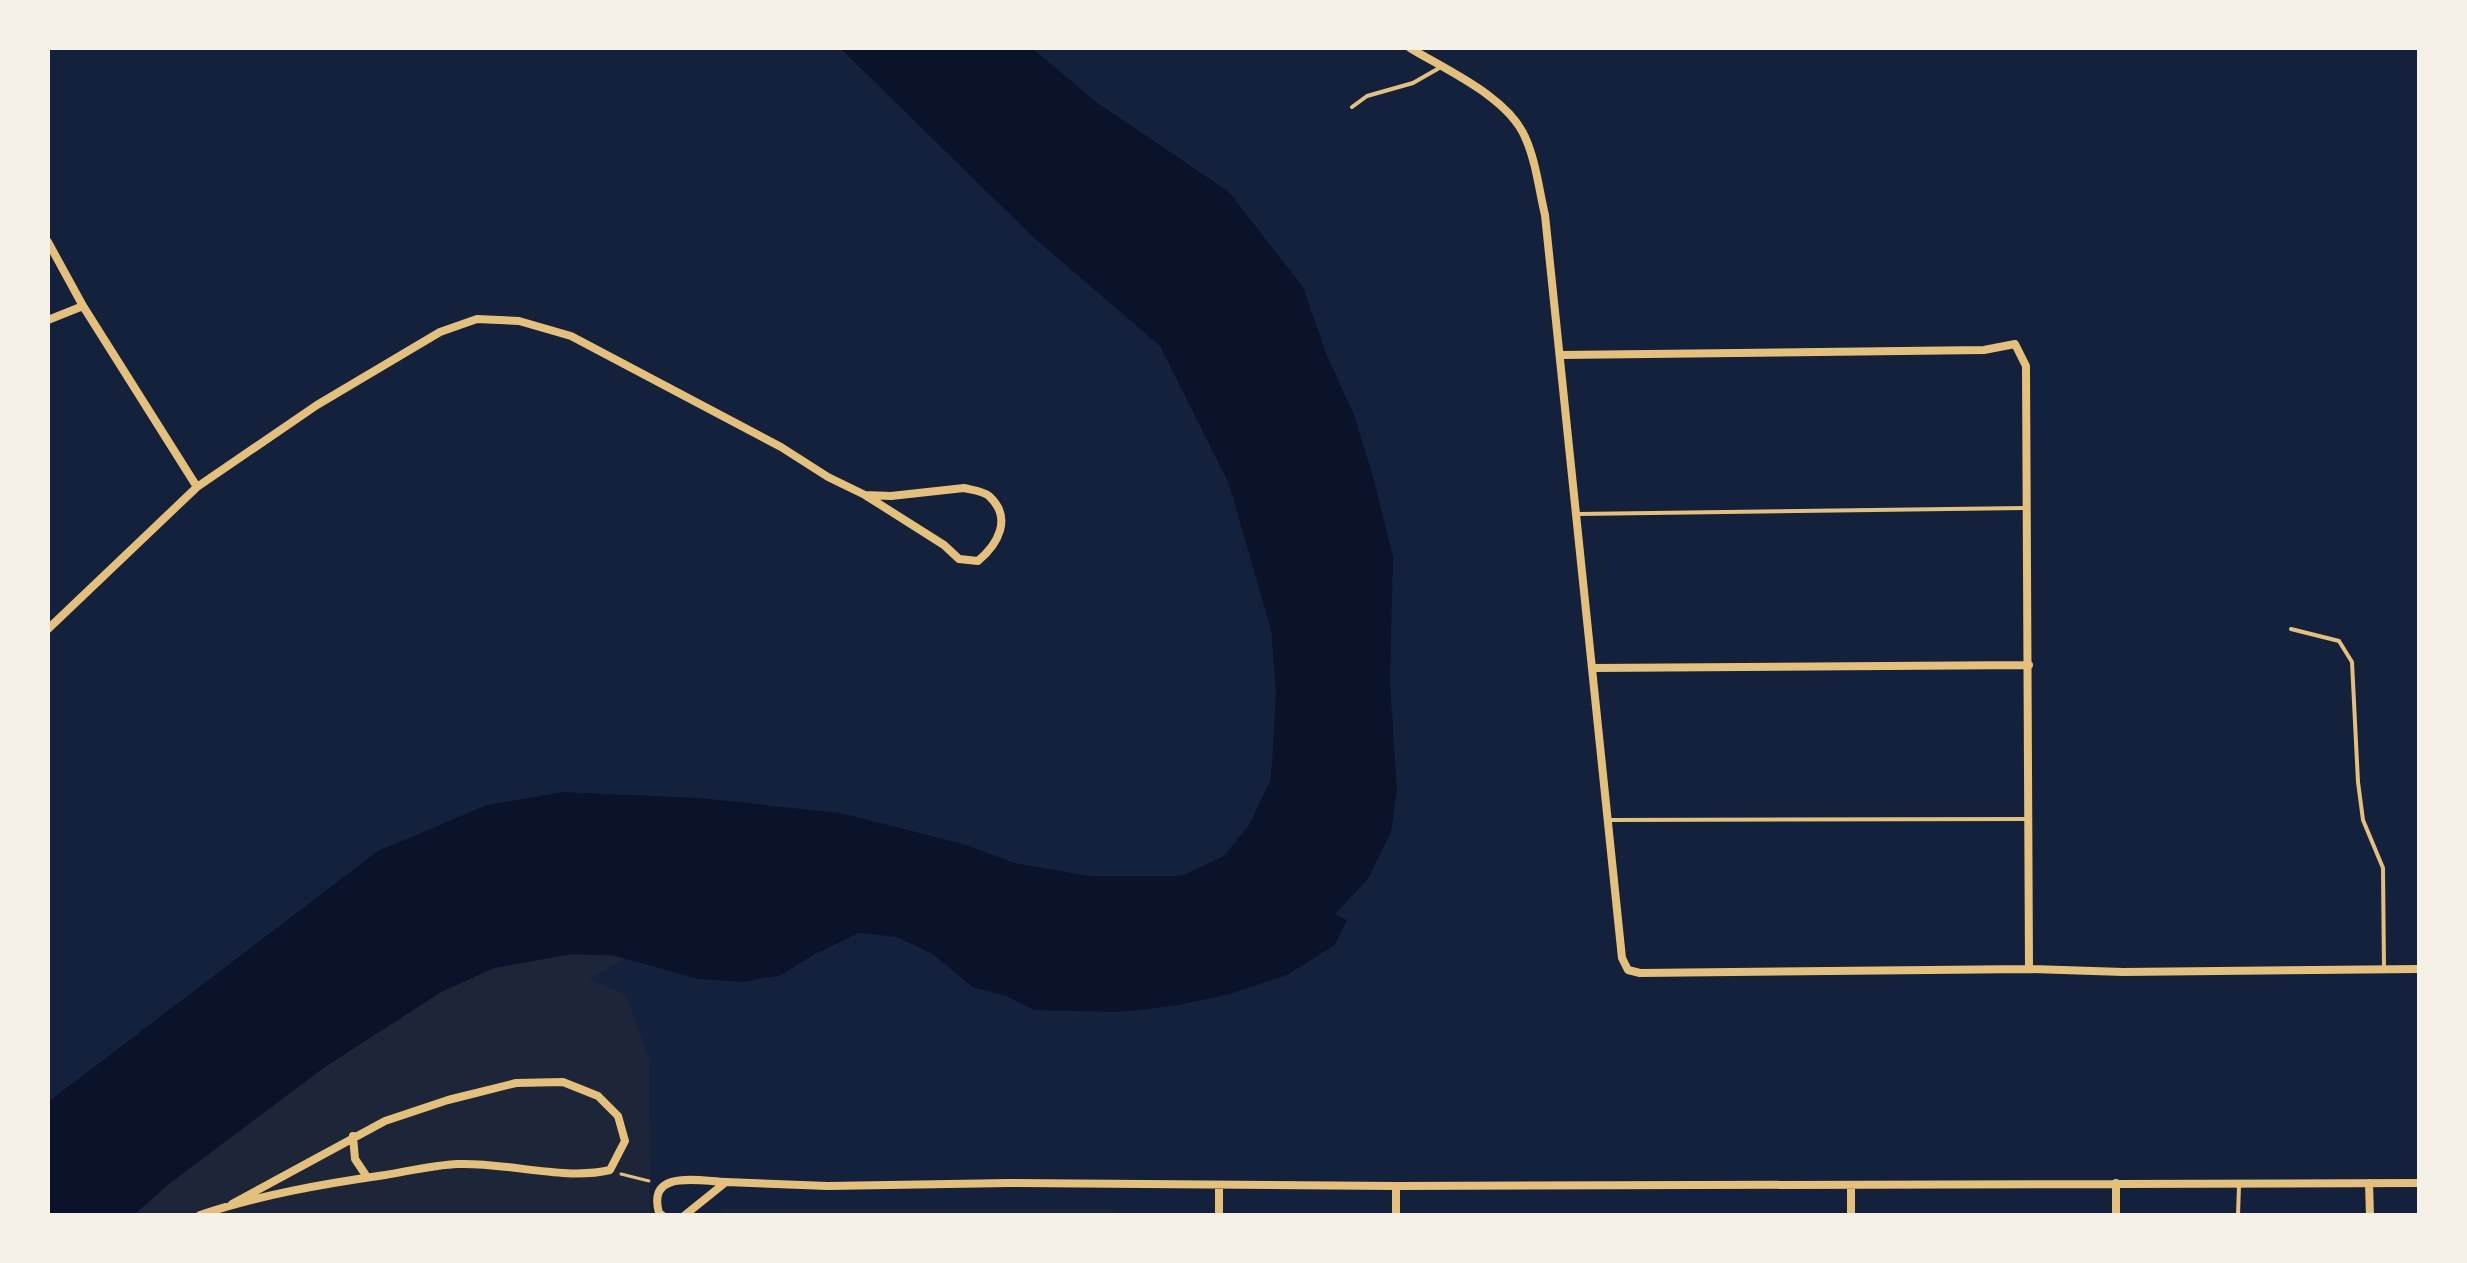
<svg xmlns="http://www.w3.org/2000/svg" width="2467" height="1263" font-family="'Roboto Condensed',sans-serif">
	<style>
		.green { fill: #1d2539 }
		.water { fill: #0b132b }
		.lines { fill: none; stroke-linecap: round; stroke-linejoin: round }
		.path { stroke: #e5c07b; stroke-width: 3 }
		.service { stroke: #e5c07b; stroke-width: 4 }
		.minor { stroke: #e5c07b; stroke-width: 8 }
	</style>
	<rect width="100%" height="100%" fill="#14213d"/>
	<!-- green -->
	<path class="green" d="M572,954L626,958L589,979L626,995L649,1059L650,1215H134L170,1183L322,1069L441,992L494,968Z
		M721,1209H1113V1215H721Z"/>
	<!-- water -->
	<path class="water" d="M840,48H1032L1095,101L1229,192L1303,287L1326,353L1354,415L1372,473L1393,557L1390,683L1397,789L1391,832L1368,879L1335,914L1347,920L1335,945L1287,975L1230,994L1174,1006L1119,1012L1034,1010L1007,996L972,987L934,955L897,937L859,933L813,955L781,975L743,982L698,979L612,955L572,954L494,968L441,992L322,1069L170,1183L134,1215H48V1102L378,851L487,805L563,792L699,798L841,813L963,844L1015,863L1089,876H1181L1224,856L1249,825L1271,779L1276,691L1271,630L1229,484L1160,346L1032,236Z"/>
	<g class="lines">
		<!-- path -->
		<path class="path" d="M621,1174L649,1181"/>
		<!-- service -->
		<path class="service" d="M1352,107L1367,96L1413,83L1441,67
			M1578,514L2025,508
			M2291,629L2339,641L2352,662L2358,782L2363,820L2383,868L2384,969
			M1609,820L2027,819
			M2238,1215L2239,1186"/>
		<!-- minor -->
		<path class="minor" d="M1410,48C1446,70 1508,97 1525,137C1536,161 1539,190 1545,215L1622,958L1628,970L1640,973L2029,969L2123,972L2419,969
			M48,242L83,306L197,487
			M48,320L83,306
			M1561,355L1984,350L2015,344L2026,366L2029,969
			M964,488C972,490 983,491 989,496C1013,518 998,544 978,561L959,559L944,545L865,495L891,496Z
			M48,629L197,487L317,405L440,332L477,319L519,321L571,336L781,447L828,477L865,495
			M1594,668L2029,665
			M353,1136L355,1159L367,1177
			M726,1182L828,1186L1009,1183L1396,1186L2419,1183
			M2369,1183L2370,1215
			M1219,1186V1215
			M1396,1186V1215
			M200,1215C260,1195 322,1184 385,1175C409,1171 434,1165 458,1164C507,1162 564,1181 610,1170L625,1141L618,1116L598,1096L563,1082L516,1083L448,1100L385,1121L232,1204
			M662,1215L659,1213C647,1169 698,1181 726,1182L685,1215
			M1851,1215V1186
			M2116,1215V1183"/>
	</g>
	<!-- border -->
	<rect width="2467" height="1263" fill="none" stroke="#f6f1e7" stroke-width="100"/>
</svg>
